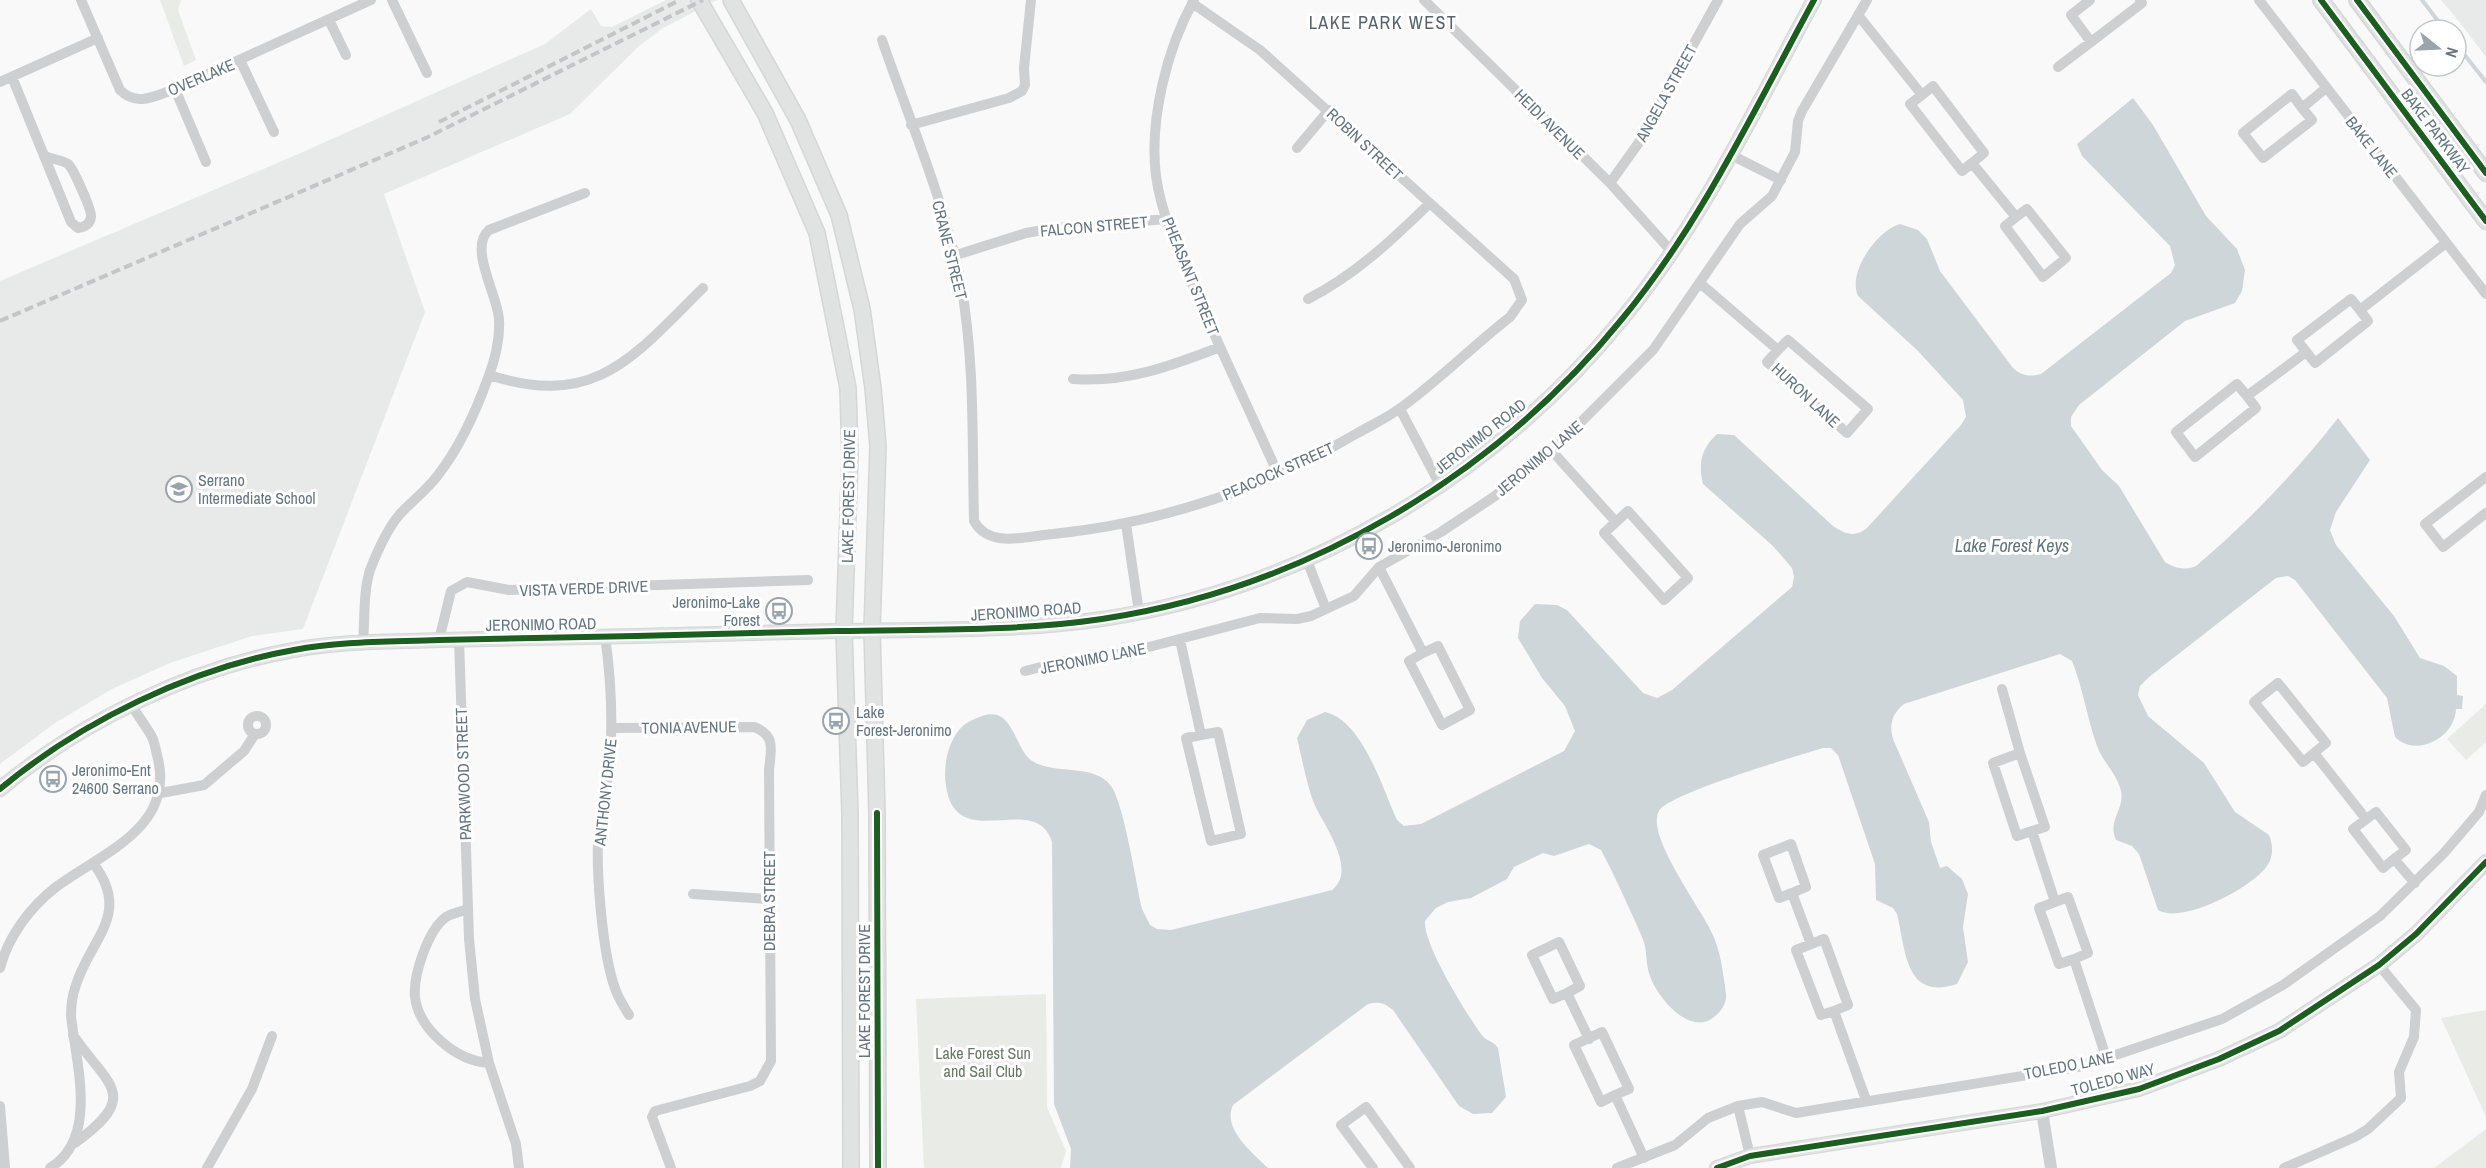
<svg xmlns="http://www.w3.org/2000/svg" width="2486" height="1168" font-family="'Archivo Narrow',sans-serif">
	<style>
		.built { fill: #e8e9e9 }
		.green { fill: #e8ebe6 }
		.water { fill: #ced6d9 }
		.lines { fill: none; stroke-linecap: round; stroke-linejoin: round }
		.stream { stroke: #ced6d9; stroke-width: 4 }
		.secondary-casing { stroke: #d5d6d7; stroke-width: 16 }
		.primary-casing { stroke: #d5d6d7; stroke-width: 18 }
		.minor { stroke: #cecfd0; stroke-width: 10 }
		.tertiary { stroke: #cecfd0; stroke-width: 12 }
		.secondary { stroke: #e1e2e2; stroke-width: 14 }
		.primary { stroke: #e1e2e2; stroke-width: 15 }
		.rail { stroke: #c3c5c6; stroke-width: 4; stroke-dasharray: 9 4.5; stroke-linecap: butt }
		.cycleway-casing { stroke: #fff; stroke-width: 10 }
		.cycleway { stroke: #1b5e20; stroke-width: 6 }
		.labels { text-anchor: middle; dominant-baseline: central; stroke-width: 6; stroke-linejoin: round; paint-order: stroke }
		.street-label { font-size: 16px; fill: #657683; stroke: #fff }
		.poi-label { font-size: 16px; fill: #657683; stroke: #fff; text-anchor: start }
		.park-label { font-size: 16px; fill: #687a64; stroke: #fff }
		.neighbourhood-label { font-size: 18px; letter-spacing: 1.5px; fill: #57646e; stroke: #fff }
		.water-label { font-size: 18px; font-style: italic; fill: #60757c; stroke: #fff }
	</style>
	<rect width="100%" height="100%" fill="#f9f9f9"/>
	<!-- built -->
	<path class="built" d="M666,0H717L663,28L639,46L570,114L384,194L425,312L303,629L252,636L170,663L112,689L55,723L0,764V281L296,155L545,44L591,9L601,26L612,27Z
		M2441,0H2486V57L2461,24Z"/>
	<!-- green -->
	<path class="green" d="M160,0H181L178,10L196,60L184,66Z
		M2486,704V742L2466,760L2447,739Z
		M1046,994L1047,1107L1066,1151L1061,1168H924L916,999Z
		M2486,1010V1117L2441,1018Z
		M2486,1129V1168H2434Z"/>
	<!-- water -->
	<path class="water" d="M2133,98L2153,125L2206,216L2237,249L2245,270L2242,291L2235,303L2185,321L2079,405L2071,417V426L2102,470L2119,486L2165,562C2175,568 2184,571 2196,566C2248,522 2296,472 2338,418L2370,460L2336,512L2330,530L2336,545L2394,616L2420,658L2444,666L2457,676V695L2463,696L2462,709H2456C2455,738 2416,758 2395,737L2387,698L2295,580L2288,576L2276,578L2149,677L2140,686L2138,695L2148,716L2204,763L2235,812L2269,835C2273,845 2274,856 2267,866C2253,887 2182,925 2158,910L2139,854L2132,846L2116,840C2107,820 2125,810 2121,791C2117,774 2103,762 2097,746C2087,718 2083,688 2072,661L2060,654L1904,704C1892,714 1889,724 1893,739L1929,822L1931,842L1940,868L1947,866L1962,879L1968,894L1963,927L1968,962L1957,984C1905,1001 1906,951 1897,914L1893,908L1876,900L1875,864L1838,755L1831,748H1823C1798,756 1669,793 1659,811C1645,835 1701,908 1712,933C1721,952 1723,973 1726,994C1727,1003 1721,1012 1714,1017C1690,1037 1657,997 1650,976C1645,964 1648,949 1642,937C1629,908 1616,878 1601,850L1589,844L1554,856L1543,853L1514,867L1507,879L1471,898L1448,902L1436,908L1425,921C1423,944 1466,1013 1481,1034C1485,1041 1494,1041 1498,1048L1506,1097L1492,1113L1473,1114L1459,1106L1393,1010C1385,1003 1379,1001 1368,1004L1233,1105C1222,1129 1252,1152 1268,1168H1070L1071,1149L1054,1104L1052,842C1036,789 956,856 946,786C943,768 947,745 959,730C965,723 973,719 982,716C1015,705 1014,752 1034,762C1057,775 1094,763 1111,786C1124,804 1136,882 1142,909L1150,925L1157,929L1171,930L1332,890C1359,869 1321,822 1313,801C1306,781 1302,759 1297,738L1307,720L1325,712C1362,720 1382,787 1397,820L1404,826L1421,824L1564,751L1575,731L1565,706L1542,678L1518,638L1520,621L1535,604L1557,605L1567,610L1643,693L1657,698L1672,690L1792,587L1794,577L1792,568L1773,546L1703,484C1698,463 1701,449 1717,434L1734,435L1833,526C1845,534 1855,538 1867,528L1961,425L1966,417L1963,400L1918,351L1858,296C1847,273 1877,230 1900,224L1918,230L1927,239L1940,271L2013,368C2022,376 2029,377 2041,374L2171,273L2175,265L2170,246L2082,156L2077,144Z"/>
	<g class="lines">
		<!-- stream -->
		<path class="stream" d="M2422,0L2445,30
			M2456,44L2486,82"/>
		<defs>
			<path id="secondary" d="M0,789C80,722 191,668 294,650C341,641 391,642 439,640C572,637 704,635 837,631C926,629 1014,632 1102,619C1304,589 1494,477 1622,319C1701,224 1755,108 1814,0
				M1717,1168L1750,1156L2042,1111L2139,1089L2219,1059L2279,1031L2379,965L2416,934L2486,862"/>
			<path id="primary" d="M699,0L765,113L817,233L848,388L850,456L844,631L850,814L851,1168
				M731,0L798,120L839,215L862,309L873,388L878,446L872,630L877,813L878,1168
				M2321,0L2486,221
				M2357,0L2486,173"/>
		</defs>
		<!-- secondary casing -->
		<use href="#secondary" class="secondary-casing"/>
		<!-- primary casing -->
		<use href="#primary" class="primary-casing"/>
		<!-- minor -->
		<path class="minor" d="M81,0L120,90C137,107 155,96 175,89L371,0
			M392,0L427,73
			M1194,0C1167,48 1149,120 1156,176C1162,219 1182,260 1199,300C1225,359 1252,416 1278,474
			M1424,0L1610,183L1672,252
			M2090,0L2071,15L2091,42L2142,3L2140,0
			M2259,0L2486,294
			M1858,15L1922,95L1910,104L1962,171L1972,163L2016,217L2027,209L2066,258L2043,277L2005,226L2016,217
			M329,20L346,55
			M882,40C909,119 945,202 961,284C975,363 972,441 974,521C989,549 1027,536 1053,534C1159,523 1262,489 1354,435C1370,426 1387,418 1402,407C1440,379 1473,346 1510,317L1522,300L1514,279L1260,50L1192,3
			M240,60L274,132
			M2058,67L2091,42
			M12,77L71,222L78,228C85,227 90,224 91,217C92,210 73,168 68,164C62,160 52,159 45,156
			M0,82L98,38
			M175,89L206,162
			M1922,95L1933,86L1984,153L1972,163
			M2302,108L2312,120L2263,158L2243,133L2292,94L2302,108L2326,88
			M911,125L1009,98L1022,91L1025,85L1024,68L1031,0
			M1297,148L1329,110
			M1729,154L1781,180
			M1610,183L1640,141L1718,0
			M953,256L1026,233L1055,228L1167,219
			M1701,284L1778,350L1788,340L1868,409L1847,433L1767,362L1778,350
			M1308,299C1355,275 1392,240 1430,203
			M2360,310L2368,321L2315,363L2297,340L2351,299L2360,310L2446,243
			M489,375C596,409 633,357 703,288
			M1073,379C1126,383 1171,366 1220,347
			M2247,396L2256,408L2195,457L2176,432L2237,384L2247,396L2306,352
			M1400,409L1440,485
			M1552,451L1616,522
			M2486,477L2425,524L2443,547L2486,513
			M1628,511L1688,578L1664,600L1604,533Z
			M1126,524L1139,612
			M1306,558L1326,609
			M1379,567L1423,653L1438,646L1470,710L1442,725L1409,661L1423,653
			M605,636C611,678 613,717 610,759C608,782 602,805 599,827C595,865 602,955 616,991C619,999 624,1007 629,1015
			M459,639L469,939L475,999L489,1063L516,1144L519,1168
			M439,640L451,591L467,582L509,590L808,580
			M1180,640L1201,735L1218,732L1241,834L1211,841L1186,738L1201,735
			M363,643C365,620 363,592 370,570C377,552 387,529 400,514C412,501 427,490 438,475C460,447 476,411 488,378C495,360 500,339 499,320C498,295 468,248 489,230L585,193
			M1025,671L1061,662L1126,653L1260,618L1297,619L1311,616L1354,596L1379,567L1441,532L1495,496L1552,451L1653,350L1740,224L1772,196L1795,152L1798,121L1802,111L1867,0
			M2002,689L2020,753
			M248 725a9 9 0 1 1 18 0a9 9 0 1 1-18 0Z
			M612,728L754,727C776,735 771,750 769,770L771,1061L760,1081L750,1086L655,1111L652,1117L671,1168
			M2314,753L2303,762L2254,702L2278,683L2326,743L2314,753L2366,819
			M161,793L204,785L244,751L255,734
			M2032,831L2017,836L1993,763L2020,753L2045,827L2032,831L2055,902
			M2394,859L2406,850L2376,812L2353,829L2383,868L2394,859L2415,883
			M1792,893L1779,898L1763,855L1791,844L1806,887L1792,893L1811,944
			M693,894L769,899
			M467,909C461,912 452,913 446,917C428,930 413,975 415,997C419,1030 457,1061 489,1063
			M2074,959L2059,964L2039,908L2068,897L2088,953L2074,959L2107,1060
			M0,968C8,937 30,907 56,887C102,853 174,828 158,759C156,752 155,743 152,737C146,726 138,716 132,706
			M1567,993L1553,999L1532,955L1559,942L1580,986L1567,993L1589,1039
			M1834,1011L1821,1015L1796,950L1824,939L1848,1005L1834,1011L1866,1100
			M73,1035C109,1087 141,1095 75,1143
			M1615,1095L1601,1102L1574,1045L1602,1032L1629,1089L1615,1095L1644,1158
			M0,1106L5,1168
			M1738,1106L1750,1156
			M50,1168C99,1138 76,1064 71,1016C71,1007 72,997 75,988C89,939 133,915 93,863
			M207,1168L252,1089L272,1036
			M1373,1168L1341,1125L1366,1107L1410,1168
			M1617,1168L1675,1145L1708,1118L1738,1106L1762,1102L1796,1113L2083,1066L2222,1019L2283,985L2380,916L2444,853L2479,812L2486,795
			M2284,1168L2355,1137L2368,1129L2401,1098L2399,1072L2414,1037L2416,1010L2379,965"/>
		<!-- tertiary -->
		<path class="tertiary" d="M2042,1111L2051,1168"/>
		<!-- secondary -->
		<use href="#secondary" class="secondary"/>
		<!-- primary -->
		<use href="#primary" class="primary"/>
		<!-- rail -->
		<path class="rail" d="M439,122L680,0
			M0,321L428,137L703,0"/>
		<defs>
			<path id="cycleway" d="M2321,0L2486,221
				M2357,0L2486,173
				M0,789C80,722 191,668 294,650C341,641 391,642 439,640C572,637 704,635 837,631C926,629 1014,632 1102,619C1304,589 1494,477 1622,319C1701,224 1755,108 1814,0
				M877,813L878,1168
				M1717,1168L1750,1156L2042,1111L2139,1089L2219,1059L2279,1031L2379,965L2416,934L2486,862"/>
		</defs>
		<!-- cycleway casing -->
		<use href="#cycleway" class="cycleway-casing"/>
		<!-- cycleway -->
		<use href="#cycleway" class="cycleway"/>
	</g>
	<!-- icons -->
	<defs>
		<symbol id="school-ring" viewBox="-11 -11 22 22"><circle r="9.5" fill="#fff" stroke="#99a4ac" stroke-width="1.5"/><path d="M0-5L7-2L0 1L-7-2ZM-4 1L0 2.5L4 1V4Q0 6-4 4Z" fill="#99a4ac"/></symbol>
		<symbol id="bus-ring" viewBox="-11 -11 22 22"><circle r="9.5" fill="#fff" stroke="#99a4ac" stroke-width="1.5"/><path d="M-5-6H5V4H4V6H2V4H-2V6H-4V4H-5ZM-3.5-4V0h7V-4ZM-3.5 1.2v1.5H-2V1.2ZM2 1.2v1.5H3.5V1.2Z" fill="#99a4ac"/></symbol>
	</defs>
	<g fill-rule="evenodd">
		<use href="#school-ring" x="164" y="474" width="30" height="30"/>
		<use href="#bus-ring" x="1354" y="531" width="30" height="30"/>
		<use href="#bus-ring" x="764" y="596" width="30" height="30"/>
		<use href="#bus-ring" x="821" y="706" width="30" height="30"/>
		<use href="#bus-ring" x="38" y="764" width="30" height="30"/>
	</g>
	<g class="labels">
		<!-- street labels -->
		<g class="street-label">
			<text transform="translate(201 77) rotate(-23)">OVERLAKE</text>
			<text transform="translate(1666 93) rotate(-61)">ANGELA STREET</text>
			<text transform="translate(1550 124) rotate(45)">HEIDI AVENUE</text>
			<text transform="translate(2436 131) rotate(53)">BAKE PARKWAY</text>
			<text transform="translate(1365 144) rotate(43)">ROBIN STREET</text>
			<text transform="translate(2372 147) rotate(52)">BAKE LANE</text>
			<text transform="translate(1094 226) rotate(-5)">FALCON STREET</text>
			<text transform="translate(950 250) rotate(76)">CRANE STREET</text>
			<text transform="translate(1191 276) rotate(68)">PHEASANT STREET</text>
			<text transform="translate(1806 395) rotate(43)">HURON LANE</text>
			<text transform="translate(1480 436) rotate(-38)">JERONIMO ROAD</text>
			<text transform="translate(1539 458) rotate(-40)">JERONIMO LANE</text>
			<text transform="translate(1278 471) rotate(-24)">PEACOCK STREET</text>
			<text transform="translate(848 496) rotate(-89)">LAKE FOREST DRIVE</text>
			<text transform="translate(584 588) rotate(-2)">VISTA VERDE DRIVE</text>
			<text transform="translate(1026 611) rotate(-4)">JERONIMO ROAD</text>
			<text transform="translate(541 624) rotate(-1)">JERONIMO ROAD</text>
			<text transform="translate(1093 658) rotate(-11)">JERONIMO LANE</text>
			<text transform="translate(689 727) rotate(-1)">TONIA AVENUE</text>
			<text transform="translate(463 774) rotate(-92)">PARKWOOD STREET</text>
			<text transform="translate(605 792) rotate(-84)">ANTHONY DRIVE</text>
			<text transform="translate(769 901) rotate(-90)">DEBRA STREET</text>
			<text transform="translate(864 991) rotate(-90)">LAKE FOREST DRIVE</text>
			<text transform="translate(2069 1065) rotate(-11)">TOLEDO LANE</text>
			<text transform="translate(2113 1079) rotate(-15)">TOLEDO WAY</text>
		</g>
		<!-- poi labels -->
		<g class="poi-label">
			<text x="198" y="480">Serrano<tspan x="198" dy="18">Intermediate School</tspan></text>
			<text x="1388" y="546">Jeronimo-Jeronimo</text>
			<text x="760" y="602" text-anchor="end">Jeronimo-Lake<tspan x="760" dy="18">Forest</tspan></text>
			<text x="856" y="712">Lake<tspan x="856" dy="18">Forest-Jeronimo</tspan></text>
			<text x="72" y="770">Jeronimo-Ent<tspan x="72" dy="18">24600 Serrano</tspan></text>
		</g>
		<!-- park labels -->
		<g class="park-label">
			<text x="983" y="1053">Lake Forest Sun<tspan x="983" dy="18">and Sail Club</tspan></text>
		</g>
		<!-- neighbourhood labels -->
		<g class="neighbourhood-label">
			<text x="1383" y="22">LAKE PARK WEST</text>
		</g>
		<!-- water labels -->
		<g class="water-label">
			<text x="2012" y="545">Lake Forest Keys</text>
		</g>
	</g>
	<!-- north arrow -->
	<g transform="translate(2438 48) rotate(108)"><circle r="28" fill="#ffffff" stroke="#c1c8cd" stroke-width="1.5"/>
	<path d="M0-4.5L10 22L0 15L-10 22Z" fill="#99a4ac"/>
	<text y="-9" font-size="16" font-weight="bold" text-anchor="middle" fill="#657683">N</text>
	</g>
</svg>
